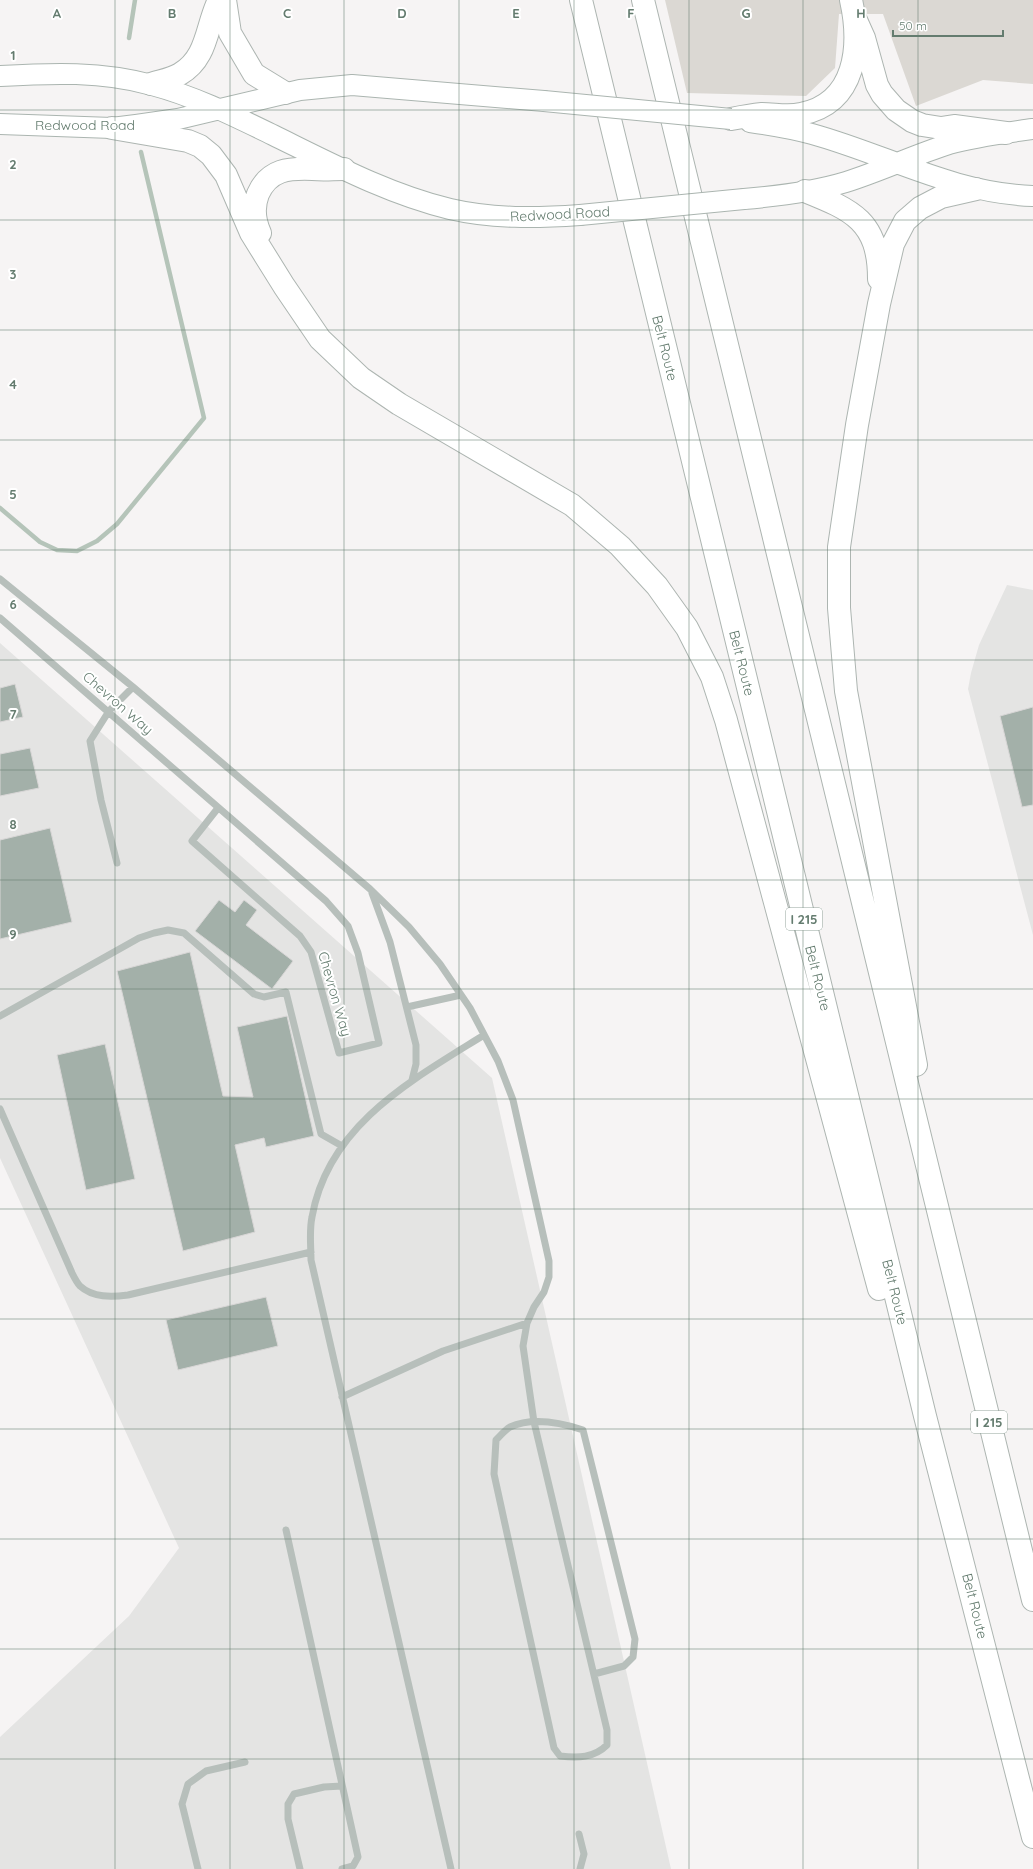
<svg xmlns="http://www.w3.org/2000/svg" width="1033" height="1869" font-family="Quicksand,sans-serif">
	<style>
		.built { fill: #e4e4e3 }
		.green { fill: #dbd8d3 }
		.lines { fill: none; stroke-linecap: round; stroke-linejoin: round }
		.stream { stroke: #b5c4b9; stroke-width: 4.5 }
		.building { fill: #a3b0a9; stroke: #d8d6d6 }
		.major-casing { stroke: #abb5b0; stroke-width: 22 }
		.highway-casing { stroke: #adb5b1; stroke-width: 24 }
		.minor { stroke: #b7bfbb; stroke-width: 7 }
		.major { stroke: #fff; stroke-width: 20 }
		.highway { stroke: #fff; stroke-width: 22 }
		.major-bridge-casing { stroke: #abb5b0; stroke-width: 22; stroke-linecap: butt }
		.major-bridge { stroke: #fff; stroke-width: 20 }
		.grid { fill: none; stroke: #647c6f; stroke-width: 1; stroke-opacity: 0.55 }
		.labels { text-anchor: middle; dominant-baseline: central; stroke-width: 4; stroke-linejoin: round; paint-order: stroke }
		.shield { fill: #fff; stroke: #92a39a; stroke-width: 1 }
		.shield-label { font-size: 13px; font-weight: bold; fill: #647c6f }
		.street-label { font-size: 14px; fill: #647c6f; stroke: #fff }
		.grid-label { font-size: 13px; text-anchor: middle; font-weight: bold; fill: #647c6f; stroke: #fff; stroke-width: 4; stroke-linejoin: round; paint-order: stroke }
	</style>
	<rect width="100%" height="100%" fill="#f6f4f4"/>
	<!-- built -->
	<path class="built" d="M1007,585L1033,590V935L968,689L971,673L979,645Z
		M0,643L492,1078L671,1869H0V1737L129,1616L179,1548L0,1158Z"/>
	<!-- green -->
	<path class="green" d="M665,0H1033V84L983,80L916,106L883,14H839L835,68L806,96L687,93Z"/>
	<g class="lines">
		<!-- stream -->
		<path class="stream" d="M129,38L135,0
			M0,508L40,542L57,550L77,551L97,541L117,524L204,418L141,152"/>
	</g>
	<!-- building -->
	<path class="building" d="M15,684L23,717L0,722V688Z
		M1033,707V805L1022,807L1000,716Z
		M30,748L39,788L0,796V754Z
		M50,828L72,922L0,939V840Z
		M219,900L235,912L244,900L257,910L246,925L293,961L272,989L195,931Z
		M190,952L223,1096L253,1097L237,1027L287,1016L314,1136L266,1147L264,1138L235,1145L255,1232L183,1251L117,971Z
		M105,1044L135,1179L86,1190L57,1055Z
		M266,1297L278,1346L178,1370L166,1320Z"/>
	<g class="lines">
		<defs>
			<path id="major" d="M0,76C51,73 102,71 152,85C194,96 234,116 273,135C330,163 388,194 450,209C493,219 537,218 580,215
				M750,122C771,125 792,128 812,134C888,155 952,193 1033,196
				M0,124L112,128L136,125L178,119L300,90L352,85L544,101
				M744,199C779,196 813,192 846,182C881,171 914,155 949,144C977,136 1005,133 1033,129"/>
			<path id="highway" d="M225,0L230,33L254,74L285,93
				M581,0L925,1416L1033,1837
				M643,0L1033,1600
				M855,18L864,38L877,85L882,94L896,110L912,121L922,125L941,128L954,126L1006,133
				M151,84C160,81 172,79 180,74C208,58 206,26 219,0
				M731,119C741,117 752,115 762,114C775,114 788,117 801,114C857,103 861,45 851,0
				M112,128L188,141L200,146L211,155L226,175L251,233L284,286L320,339L361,378L399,404L572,505L620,546L657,586L687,628L712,677L726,720L879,1289
				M805,191C852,210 879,221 879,279
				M260,233C254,220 253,207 258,194C269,169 289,168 313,169C323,170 333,169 344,169
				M916,1065L846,691L839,608V547L857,425L879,304L893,244L905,221L920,208L941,197L976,189"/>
		</defs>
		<!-- major casing -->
		<use href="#major" class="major-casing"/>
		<!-- highway casing -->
		<use href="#highway" class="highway-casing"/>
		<!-- minor -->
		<path class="minor" d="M0,579L133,687L370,889L409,927L440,964L470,1008L498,1061L513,1100L549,1261V1277L544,1292L534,1307L527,1323L523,1346L534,1422L607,1730V1745C594,1758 578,1758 560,1756L554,1748L494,1474L496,1440C500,1436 505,1430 510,1427C532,1417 562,1423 583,1430L635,1639L633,1657L624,1666L594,1674
			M0,618L326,901L348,926L358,953L379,1043L339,1053L311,952L300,936L192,841L218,808
			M117,863L101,800L90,741L109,711L133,687
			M372,893L390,942L416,1045V1064L412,1080
			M407,1007L461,995
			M0,1016L139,938L154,933L168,930L184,933L254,994L264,997L286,992L321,1134L342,1146
			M0,1109L72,1273C74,1277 77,1283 80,1286C93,1298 112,1297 128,1295L311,1252
			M342,1397L443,1351L527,1323
			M286,1530L358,1857L353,1866L342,1869
			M579,1834L584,1854L580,1869
			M198,1869L182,1804L188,1784L206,1771L245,1762
			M300,1869L288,1819V1804L294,1794L324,1787L342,1786
			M451,1869L311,1260C311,1246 309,1231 312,1217C328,1125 412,1080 484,1035"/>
		<!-- major -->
		<use href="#major" class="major"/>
		<!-- highway -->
		<use href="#highway" class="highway"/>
		<defs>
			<path id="major-bridge" d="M544,101L731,119
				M580,215L744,199"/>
		</defs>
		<!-- major-bridge casing -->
		<use href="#major-bridge" class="major-bridge-casing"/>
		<!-- major-bridge -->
		<use href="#major-bridge" class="major-bridge"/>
	</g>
	<!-- grid -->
	<path class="grid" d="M115,0V1869M230,0V1869M344,0V1869M459,0V1869M574,0V1869M689,0V1869M803,0V1869M918,0V1869M0,110H1033M0,220H1033M0,330H1033M0,440H1033M0,550H1033M0,660H1033M0,770H1033M0,880H1033M0,989H1033M0,1099H1033M0,1209H1033M0,1319H1033M0,1429H1033M0,1539H1033M0,1649H1033M0,1759H1033"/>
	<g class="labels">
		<!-- shield labels -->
		<g class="shield">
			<rect x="786" y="908" width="36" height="22" rx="3"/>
			<rect x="971" y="1411" width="36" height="22" rx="3"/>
		</g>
		<g class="shield-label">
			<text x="804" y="919">I 215</text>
			<text x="989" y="1422">I 215</text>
		</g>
		<!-- street labels -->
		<g class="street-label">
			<text x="85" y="125">Redwood Road</text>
			<text transform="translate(560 214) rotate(-3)">Redwood Road</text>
			<text transform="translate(665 348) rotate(76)">Belt Route</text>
			<text transform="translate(742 663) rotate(76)">Belt Route</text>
			<text transform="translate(118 703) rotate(41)">Chevron Way</text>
			<text transform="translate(818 978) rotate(76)">Belt Route</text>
			<text transform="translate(335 994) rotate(74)">Chevron Way</text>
			<text transform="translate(895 1292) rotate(76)">Belt Route</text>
			<text transform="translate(975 1606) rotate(76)">Belt Route</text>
		</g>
	</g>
	<g class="grid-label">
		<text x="57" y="18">A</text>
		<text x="172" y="18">B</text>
		<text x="287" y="18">C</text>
		<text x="402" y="18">D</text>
		<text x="516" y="18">E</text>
		<text x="631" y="18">F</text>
		<text x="746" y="18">G</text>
		<text x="861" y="18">H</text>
		<text x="13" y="60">1</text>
		<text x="13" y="169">2</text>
		<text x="13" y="279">3</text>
		<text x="13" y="389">4</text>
		<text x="13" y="499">5</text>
		<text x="13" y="609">6</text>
		<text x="13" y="719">7</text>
		<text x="13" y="829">8</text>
		<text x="13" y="939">9</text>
	</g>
	<!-- scale -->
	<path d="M893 30v6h110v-6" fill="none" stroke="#647c6f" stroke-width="2"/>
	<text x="899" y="30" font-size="12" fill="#647c6f" stroke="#ffffff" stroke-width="3" paint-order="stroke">50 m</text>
</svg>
